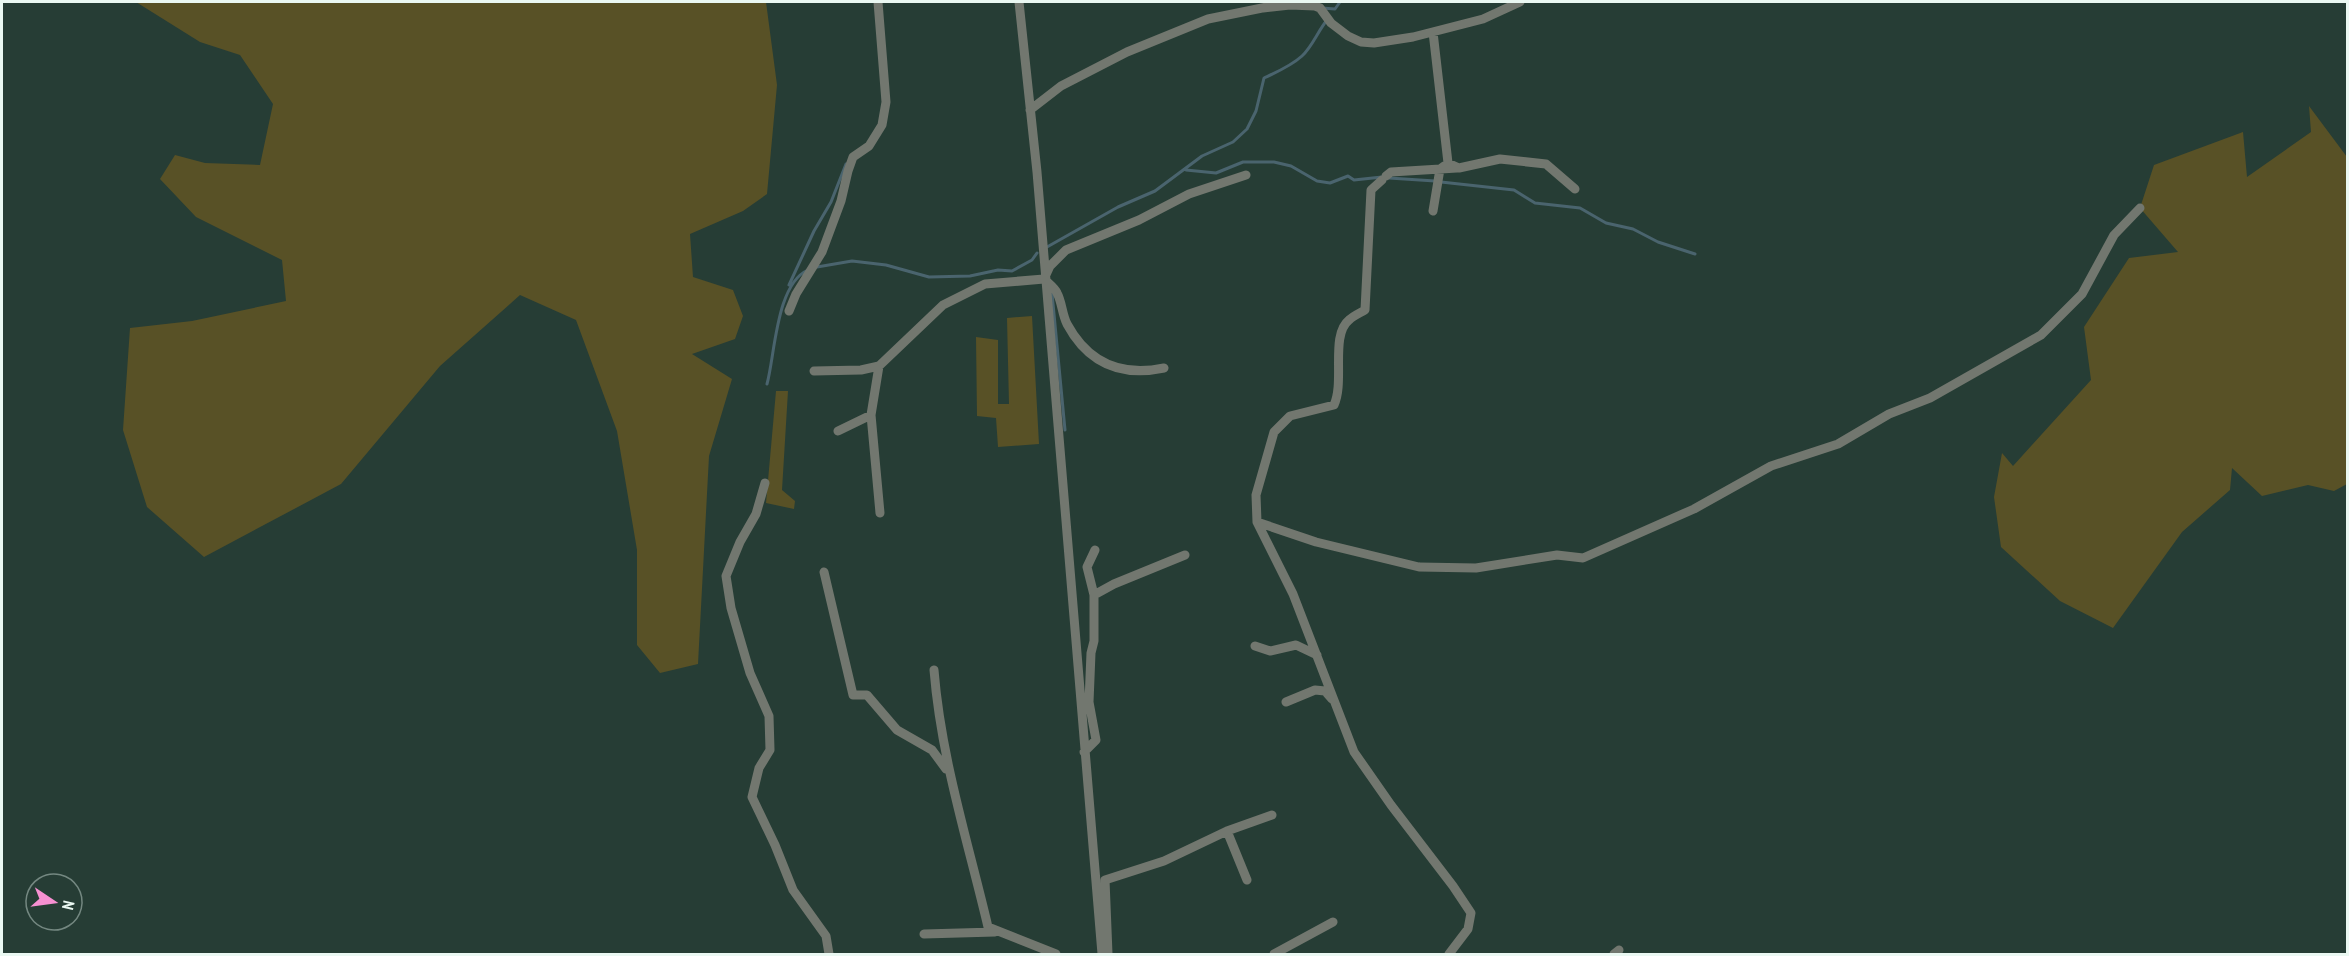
<svg xmlns="http://www.w3.org/2000/svg" width="2349" height="956" font-family="'PT Sans Narrow',sans-serif">
	<style>
		.green { fill: #585126 }
		.lines { fill: none; stroke-linecap: round; stroke-linejoin: round }
		.stream { stroke: #4a646e; stroke-width: 3 }
		.minor { stroke: #72776f; stroke-width: 9 }
	</style>
	<rect width="100%" height="100%" fill="#263d35"/>
	<!-- green -->
	<path class="green" d="M136,2H766L777,85L767,194L743,211L690,234L693,277L733,290L743,316L735,339L692,354L732,379L709,456L698,664L660,673L637,645V550L617,431L576,320L520,295L440,366L341,484L204,557L147,507L123,430L130,328L192,321L286,301L282,260L196,217L160,179L175,155L205,163L260,165L273,104L240,55L200,42Z
		M2309,106L2347,157V484L2334,491L2308,485L2262,496L2232,468L2230,490L2182,532L2113,628L2060,601L2001,547L1994,497L2002,453L2013,466L2091,380L2084,327L2129,258L2178,252L2140,208L2154,165L2243,132L2247,177L2311,132Z
		M1032,316L1039,444L998,447L996,418L977,416L976,337L998,340V404H1009L1007,318Z
		M776,391H788L782,490L795,501L794,509L766,503Z"/>
	<g class="lines">
		<!-- stream -->
		<path class="stream" d="M1322,8L1335,9L1340,2
			M1186,170L1216,173L1243,162H1274L1291,166L1317,181L1330,183L1348,176L1354,180L1382,177
			M1389,178L1435,181
			M1441,182L1514,190L1535,203L1580,208L1606,223L1633,229L1658,242L1695,254
			M1047,247L1118,207L1155,191L1202,156L1233,142L1247,129L1256,111L1264,78C1277,72 1291,66 1302,56C1312,47 1318,31 1327,20
			M817,267L852,261L886,265L929,277L970,276L998,270L1012,271L1032,260L1037,253
			M789,285L814,231L831,202L846,164
			M1052,293L1065,430
			M767,384C775,355 776,284 808,270"/>
		<!-- minor -->
		<path class="minor" d="M1019,2L1037,172L1102,954
			M1263,8L1290,5L1315,6L1320,8L1331,23L1348,36L1361,42L1374,43L1413,37L1483,19L1520,2
			M1433,32L1448,163L1459,168L1500,159L1546,164L1575,189
			M1030,110L1061,86L1127,52L1208,19L1267,7
			M1386,176L1391,172L1457,168
			M1382,180L1371,190L1365,310C1360,313 1353,316 1349,320C1330,335 1345,382 1334,405L1290,416L1274,432L1256,495L1257,522L1293,594L1354,752L1391,805L1453,886L1471,913L1468,929L1449,954
			M1433,211L1440,169L1444,166
			M1045,277L1050,266L1066,250L1139,220L1189,194L1246,175
			M789,311L796,294L822,252L841,201L848,171L853,157L869,146L882,125L886,102L878,2
			M879,366L871,415L880,513
			M814,371L861,370L879,366L943,305L985,284L1044,279C1048,283 1055,288 1057,293C1062,302 1062,314 1067,324C1088,363 1121,377 1164,368
			M838,431L871,415
			M765,483L756,514L740,542L726,576L731,608L750,673L769,716L770,750L759,768L752,797L775,845L793,890L826,936L829,954
			M1257,522L1316,542L1419,567L1476,568L1557,555L1583,558L1694,509L1771,466L1838,444L1889,414L1930,398L2041,335L2082,294L2114,235L2140,208
			M824,572L853,695H867L897,730L932,750L946,769
			M1094,595L1114,584L1185,555
			M1255,646L1270,651L1296,645L1317,655
			M934,670C941,758 968,842 988,927L1056,954
			M1286,702L1315,690L1325,691L1332,699
			M1084,752L1096,740L1089,702L1091,653L1094,641V595L1087,567L1095,550
			M1227,831L1247,880
			M924,934L995,932
			M1108,954L1105,880L1164,861L1227,831L1272,815
			M1274,954L1333,922
			M1614,954L1619,950"/>
	</g>
	<!-- border -->
	<rect width="2349" height="956" fill="none" stroke="#eaf8f2" stroke-width="6"/>
	<!-- north arrow -->
	<g transform="translate(54 902) rotate(103)"><circle r="28" fill="#263d35" stroke="#748881" stroke-width="1.5"/>
	<path d="M0-4.5L10 22L0 15L-10 22Z" fill="#f690d1"/>
	<text y="-9" font-size="16" font-weight="bold" text-anchor="middle" fill="#eaf8f2">N</text>
	</g>
</svg>
